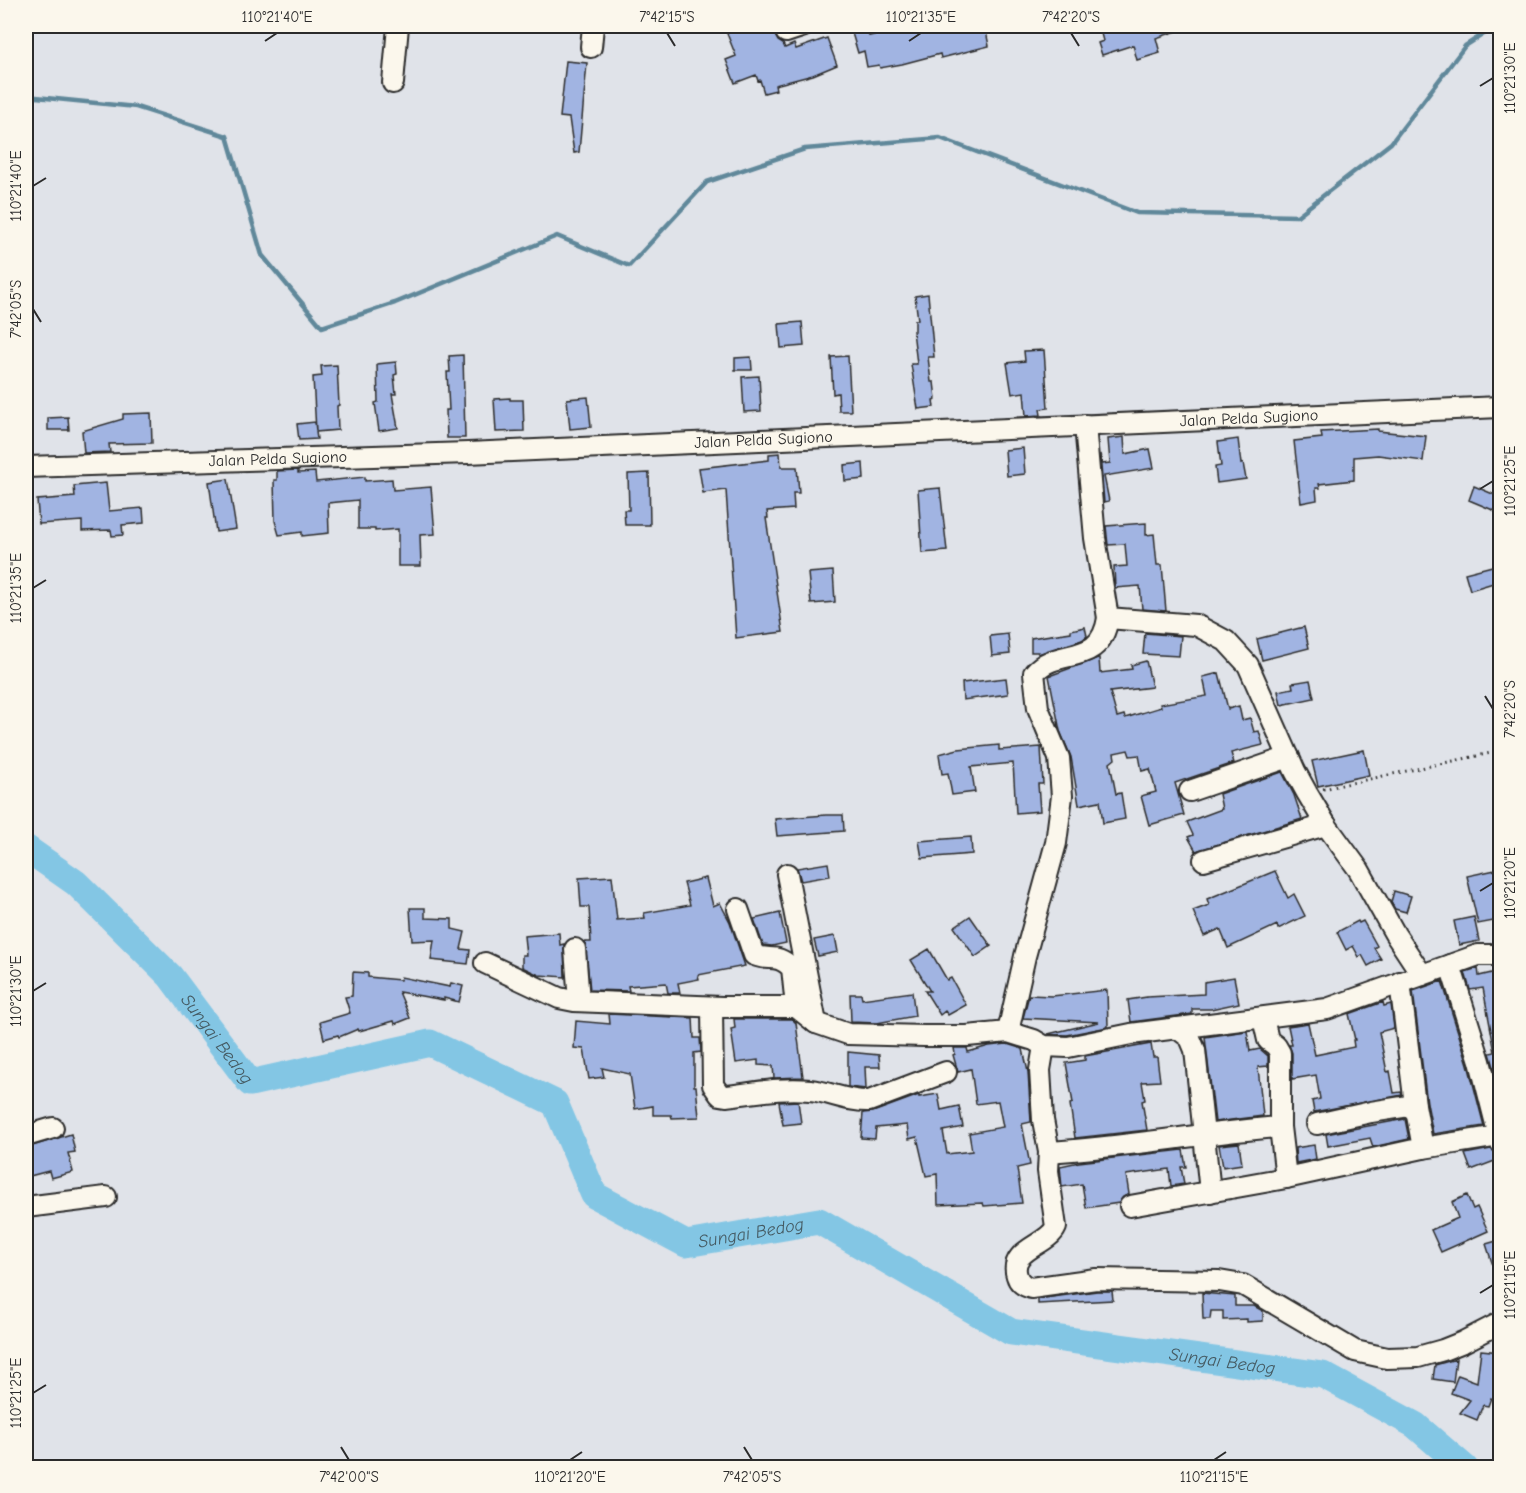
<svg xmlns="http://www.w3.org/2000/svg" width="1526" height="1493" font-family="'Comic Neue',sans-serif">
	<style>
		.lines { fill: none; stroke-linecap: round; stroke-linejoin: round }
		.stream { stroke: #60889a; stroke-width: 4.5 }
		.river { stroke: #83c6e4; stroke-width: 27 }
		.building { fill: #a1b4e2; stroke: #2b2b2b; stroke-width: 1.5 }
		.minor-casing { stroke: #2b2b2b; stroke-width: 24 }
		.path { stroke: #2b2b2b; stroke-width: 3; stroke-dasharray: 1.5 4.5; stroke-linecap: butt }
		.minor { stroke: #fbf7ec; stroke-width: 20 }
		.ticks { fill: none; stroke: #2b2b2b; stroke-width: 2 }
		.labels { text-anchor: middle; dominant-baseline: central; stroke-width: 5; stroke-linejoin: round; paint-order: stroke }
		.street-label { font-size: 16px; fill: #2b2b2b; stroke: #fbf7ec }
		.water-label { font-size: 18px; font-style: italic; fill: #455a62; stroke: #fbf7ec }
		.neatline { fill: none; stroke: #2b2b2b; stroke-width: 2 }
		.ticks-label { font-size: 15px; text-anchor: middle; fill: #2b2b2b }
	</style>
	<rect width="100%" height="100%" fill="#e0e3e9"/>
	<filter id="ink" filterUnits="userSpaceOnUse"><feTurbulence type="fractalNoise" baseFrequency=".0167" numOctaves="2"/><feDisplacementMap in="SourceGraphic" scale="12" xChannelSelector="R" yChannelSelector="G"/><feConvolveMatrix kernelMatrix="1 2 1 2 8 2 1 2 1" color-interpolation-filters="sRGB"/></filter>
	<g filter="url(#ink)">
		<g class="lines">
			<!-- stream -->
			<path class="stream" d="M26,96L136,107L227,136L262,255L322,327L395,303L557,236L629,266L707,182L805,149L940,138L1137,213L1297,216L1391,143L1465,46L1496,26"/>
			<!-- river -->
			<path class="river" id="s1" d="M26,848L76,883L170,976L250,1083L430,1043L555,1103L594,1195L686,1244L819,1221L1011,1332L1323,1375L1415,1425L1465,1468"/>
		</g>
		<!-- building -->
		<path class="building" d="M724,26H776L775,35L778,41L783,44L785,48L794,44L796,49L827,38L837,65L813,75L775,85L776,90L764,93L760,80L758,81L756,75L735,83L726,60L736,56Z
			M892,26H985L989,46L941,58L940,54L902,64L880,68L879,65L867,67L864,51L858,53L852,33L867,28L869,36L893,31Z
			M1099,26H1187V28L1156,38L1160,53L1137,60L1133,45L1102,55L1098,43L1103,41Z
			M566,61L587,63L579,152L574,153L569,118L560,117Z
			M928,294L934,357H928L931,382H934L936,399L933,400L934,407L918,409L911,364H917L913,331H915V320H918L915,296Z
			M802,322L804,346L781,348L779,324Z
			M1044,350L1048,408L1040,409L1041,415L1026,416L1024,392L1012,394L1007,363L1025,361L1024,351Z
			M463,355L465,438H447L446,410H449L447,372H450L449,356Z
			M848,356L851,411H839L838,393L833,394L831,357Z
			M751,357L752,370H735V358Z
			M396,362L397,374L394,375L396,394H392L398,428L379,431L375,403L378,402L377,364Z
			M337,365L339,405L337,406L338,430L316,432L317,439L299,440L297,424L315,422L316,431L313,377L322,376L321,366Z
			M759,376L761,411L744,412L742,377Z
			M588,397L591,427L570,429L567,399Z
			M510,398V400H523L524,431L496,432L494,399Z
			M151,413L152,443L109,444L110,452L84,453L82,431L123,419V414Z
			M68,417L69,430H48V418Z
			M1378,429V431L1426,436L1423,461L1378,455L1354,457V480L1319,484L1320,488H1316L1317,500L1301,503L1294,441L1322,438L1321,432Z
			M1124,437L1125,454L1150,449L1154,468L1104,476L1109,501L1104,502L1100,454L1102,464L1110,463L1108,439Z
			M1238,439L1241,464L1243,463L1246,479L1217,483L1215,467L1221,466L1218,442Z
			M1023,448L1025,474L1007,476L1005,450Z
			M780,453L781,467H797L799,493H793L794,509L767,511L768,518H766L783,632L736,638L726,490L703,493L699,468L769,460V454Z
			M863,463L864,479L845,481L844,465Z
			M298,470V473L315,472L316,482L365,477V481L392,479L393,490L431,487L435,534L420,535L421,566H398V529L375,531V529H358V500L328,503L329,533L302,536V532L279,535L275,521L274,480H277V471Z
			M649,473L650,525H625L624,510H629L628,474Z
			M228,479L236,529L216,532L209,482Z
			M106,483L109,511L143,508L144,523L122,525L123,535L112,536L111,530L82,531V521L39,524L37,500L75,497L74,486Z
			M1474,486L1500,497V513L1469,500Z
			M940,488L947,551L922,553L918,490Z
			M1146,523V535L1154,534L1157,565H1162L1166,611L1142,609L1140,586L1115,588L1114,567L1127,566L1125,544L1108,545L1106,526Z
			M1500,564V581L1470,590L1465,573Z
			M833,571L835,602L811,604L808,573Z
			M1085,627L1087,636L1082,640L1038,654V652H1031V638L1071,632V630Z
			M1304,627L1309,648L1262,660L1257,639Z
			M1145,633L1181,636L1179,656L1143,654Z
			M1008,634L1010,654L992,656L990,636Z
			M1098,658H1099L1100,673L1132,669L1131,665L1146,661L1152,687L1110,692L1117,717L1124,715L1125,718L1161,707L1160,704L1207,696L1203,677L1219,673L1228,709L1239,706L1242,720L1250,718L1254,732L1259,731L1263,745L1231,753L1234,763L1175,783L1184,815L1149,825L1141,796L1156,792L1150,769L1142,771L1139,755L1130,756L1128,750L1114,753L1115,759L1110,763L1116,794L1121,793L1125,819L1103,823L1100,801L1079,805L1071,757L1060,731L1049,676Z
			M1006,678L1008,694L963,700L962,683Z
			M1310,680L1314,698L1281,705L1278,691L1293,688L1292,683Z
			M999,745V750L1041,747L1043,784H1038L1040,811L1016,813L1013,763L971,767L975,792L952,795L948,773L942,774L939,754L958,749Z
			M1364,750L1369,775L1318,786L1312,761Z
			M1282,772L1294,795L1302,819L1196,851L1188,837L1193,835L1187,822L1222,809L1219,794Z
			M826,815H843L844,831L777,836L775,819Z
			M971,837L972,854L922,858L919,841Z
			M828,863L830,876L801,881L797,868Z
			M1500,869V896L1494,897L1499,920L1478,924L1467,876Z
			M1275,871L1288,898L1294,894L1305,916L1278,929L1277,925L1228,948L1220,929L1204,936L1193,911L1209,905L1207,899Z
			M612,876L617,920L645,918L644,913L690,905L684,883L706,878L713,906L720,903L730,922L745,966L698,975L699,979L678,983L680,993H668L666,983L628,986L629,991L590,990L585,942H591L589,907H581L579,878Z
			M1394,891L1411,896L1406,912L1395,909L1391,902Z
			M410,908H425V918L452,919V929L465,932L461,949L470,950L468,964L431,960L434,940L412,941Z
			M780,913L786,943L772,946L763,945L754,919Z
			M970,916L991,946L975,957L954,927Z
			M1474,917L1479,941L1459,945L1454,921Z
			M1358,921L1359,923L1363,921L1377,946L1374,948L1381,959L1368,966L1362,955L1359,957L1353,946L1346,950L1337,932Z
			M559,933L560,945L564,944L565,977L539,975L522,967V955H526L524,936Z
			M835,936L838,952L818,956L814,940Z
			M929,949L947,980L951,978L966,1005L948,1015L945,1011L940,1015L925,991H930L911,960Z
			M1478,968L1479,976L1500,971V1072L1496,1074L1490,1053L1495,1052L1483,988L1470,990L1465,972Z
			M353,972L368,973V977L400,980L401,977L450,987L451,983L463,986L459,1002L444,998V1000L399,992L410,1018L395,1024L394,1021L359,1031L358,1029L339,1037L338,1035L324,1039L320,1022L350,1013L345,997L352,996Z
			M1234,977L1239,1003L1211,1009H1192V1014L1131,1022L1128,1000L1147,997L1204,994V982Z
			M1442,981L1468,1064L1484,1126L1433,1134L1427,1103L1413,991Z
			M1107,990L1108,1027L1067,1035L1048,1034L1099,1022L1023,1018L1029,995L1052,996Z
			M912,992L915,1016L877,1023L851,1022L850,994H861L862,999Z
			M1383,1002L1384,1006L1391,1004L1394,1028L1379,1032L1387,1072L1390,1071L1394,1093L1401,1092L1402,1095L1314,1112L1312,1101L1320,1099L1316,1075L1292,1079V1053L1289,1045H1292L1288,1026L1308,1023L1315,1055L1354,1047L1353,1040H1355L1349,1014Z
			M609,1014L693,1018L694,1038H700L701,1052L694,1053V1086H696L699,1117L672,1118L671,1115H653V1106L635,1109L630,1074L602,1068L604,1077L589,1079L584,1049L574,1048L576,1021L610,1024Z
			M734,1019H792L796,1023L803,1077L774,1078L773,1066L758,1065V1060L736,1063L731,1029L735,1028Z
			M1247,1031L1250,1051L1260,1049L1268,1056V1066L1258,1067L1263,1116L1215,1122L1205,1037Z
			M1007,1044L1023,1049L1028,1072L1031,1122L1022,1124L1030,1165L1017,1168L1022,1203L984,1206L983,1203L938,1205L937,1174L926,1176L917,1137L909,1139L907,1125L876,1128L875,1139L861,1138L863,1113L873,1112L919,1095V1097L938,1094L941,1110L959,1106L963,1127L943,1131L947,1154L972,1151L969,1133L1003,1127L998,1101L976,1104L971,1069L958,1072L953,1055L955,1054L954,1048H967L968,1052L989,1046Z
			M1151,1044L1153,1057H1157L1160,1081L1142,1082L1145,1100L1142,1101L1147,1130L1075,1138L1070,1104L1073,1103L1066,1063L1085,1060V1056Z
			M848,1052L879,1055L880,1067H865L866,1089L848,1087Z
			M798,1101L801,1123L783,1125L779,1102Z
			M1405,1119L1409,1139L1373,1147L1370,1138L1328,1146L1326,1134Z
			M71,1134L75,1152L68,1153L73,1172L51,1178L49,1171L26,1177V1148Z
			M1239,1143L1242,1164L1223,1167L1219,1145Z
			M1314,1145L1316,1159L1296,1163L1295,1148Z
			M1491,1149L1500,1154V1159L1471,1170L1465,1154Z
			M1183,1150L1186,1167H1181L1184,1184L1171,1186L1169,1169L1126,1175L1129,1194L1123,1197L1119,1203L1086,1208L1082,1184L1062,1187L1060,1166L1079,1162Z
			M1467,1195L1473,1209L1477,1207L1488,1231L1441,1252L1431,1230L1458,1218L1452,1202Z
			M1500,1240V1281H1498L1486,1244Z
			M1097,1291H1112L1113,1300L1038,1304V1299Z
			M1202,1293L1235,1296V1306H1254L1263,1311V1321L1247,1322V1319L1223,1320V1311H1211L1210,1319H1203Z
			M1481,1350L1500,1352L1496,1387L1500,1389V1402L1491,1398L1488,1406L1483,1405L1477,1420L1460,1413L1470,1400L1451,1393L1458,1375L1477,1382Z
			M1456,1359L1453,1382L1433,1379L1435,1365Z"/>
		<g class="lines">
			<defs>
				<g id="minor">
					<path d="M786,32L804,26"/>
					<path d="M591,47L593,26"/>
					<path d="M393,83L398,26"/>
					<path d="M1085,425L1095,538L1108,618L1196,625L1226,641L1248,665L1295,771L1307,793L1326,825L1359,870L1395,934L1422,975L1478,955H1500"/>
					<path id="s2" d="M26,467L468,453L1500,407"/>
					<path d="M1190,791L1289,757"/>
					<path d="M1204,860L1326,825"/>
					<path d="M787,874L816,1023"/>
					<path d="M738,909L754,955C771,962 775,952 792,968L796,1007"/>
					<path d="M575,949L579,1001"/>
					<path d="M485,963L559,998L574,1001L722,1007H796L816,1023L848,1034L924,1036H967L1008,1032L1034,1040L1044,1046L1068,1047L1131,1034L1327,1009L1422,975"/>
					<path d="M1450,965L1480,1061L1499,1136"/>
					<path d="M1400,982L1415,1105L1423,1148L1499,1136L1500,1142"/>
					<path d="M712,1007L713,1085L720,1095L726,1096C753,1093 782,1087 810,1090C830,1092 848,1102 869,1101L946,1072"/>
					<path d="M1263,1018L1268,1040L1276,1046L1280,1053V1127L1286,1178"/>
					<path d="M1177,1028L1190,1038L1195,1050L1210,1192"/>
					<path d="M1008,1032L1025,956L1056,843L1062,796L1059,758L1038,708L1034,673C1058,645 1100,669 1108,618"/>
					<path d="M1044,1046L1040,1070L1043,1120L1049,1152L1048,1171L1056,1227C1048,1246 1008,1249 1017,1276C1019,1283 1024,1286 1031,1288L1096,1279L1219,1281L1243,1285L1355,1351L1387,1358L1418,1357L1443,1350L1463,1342L1500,1323"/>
					<path d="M1317,1124L1371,1112L1415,1105"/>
					<path d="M26,1136L53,1128"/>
					<path d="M1049,1152C1127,1147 1203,1133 1280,1127"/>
					<path d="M1130,1206L1286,1178L1423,1148"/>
					<path d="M26,1207L106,1197"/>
				</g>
			</defs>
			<!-- minor casing -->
			<use href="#minor" class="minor-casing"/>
			<!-- path -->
			<path class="path" d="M1323,789L1500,751"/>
			<!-- minor -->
			<use href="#minor" class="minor"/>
		</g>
	</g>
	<!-- ticks -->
	<path class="ticks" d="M667,33L675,46M1071,33L1079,46M265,41L277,33M909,41L921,33M1480,86L1493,78M33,186L46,178M33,309L41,322M1480,489L1493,481M33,588L46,580M1485,696L1493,709M1480,891L1493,883M33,991L46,983M1480,1293L1493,1285M33,1393L46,1385M341,1447L349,1460M744,1447L752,1460M570,1460L582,1452M1214,1460L1226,1452"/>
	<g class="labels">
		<!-- street labels -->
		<g class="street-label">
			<text stroke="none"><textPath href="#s2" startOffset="1224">Jalan Pelda Sugiono</textPath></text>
			<text stroke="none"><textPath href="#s2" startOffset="738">Jalan Pelda Sugiono</textPath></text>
			<text stroke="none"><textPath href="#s2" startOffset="252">Jalan Pelda Sugiono</textPath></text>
		</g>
		<!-- water labels -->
		<g class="water-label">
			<text stroke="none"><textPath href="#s1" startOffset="272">Sungai Bedog</textPath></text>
			<text stroke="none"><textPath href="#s1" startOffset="920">Sungai Bedog</textPath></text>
			<text stroke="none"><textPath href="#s1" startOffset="1424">Sungai Bedog</textPath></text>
		</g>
	</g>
	<!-- margin -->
	<rect width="1526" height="1493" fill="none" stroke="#fbf7ec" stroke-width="66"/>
	<rect x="33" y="33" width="1460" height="1427" class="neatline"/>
	<g class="ticks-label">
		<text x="277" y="22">110°21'40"E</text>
		<text x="667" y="22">7°42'15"S</text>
		<text x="921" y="22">110°21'35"E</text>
		<text x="1071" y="22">7°42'20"S</text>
		<text transform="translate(1510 78) rotate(-90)" y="5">110°21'30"E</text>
		<text transform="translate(16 186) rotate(-90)" y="5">110°21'40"E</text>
		<text transform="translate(16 309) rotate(-90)" y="5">7°42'05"S</text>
		<text transform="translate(1510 481) rotate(-90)" y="5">110°21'25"E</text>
		<text transform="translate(16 588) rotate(-90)" y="5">110°21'35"E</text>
		<text transform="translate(1510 709) rotate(-90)" y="5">7°42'20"S</text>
		<text transform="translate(1510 883) rotate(-90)" y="5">110°21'20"E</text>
		<text transform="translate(16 991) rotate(-90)" y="5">110°21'30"E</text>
		<text transform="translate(1510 1285) rotate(-90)" y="5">110°21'15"E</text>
		<text transform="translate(16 1393) rotate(-90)" y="5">110°21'25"E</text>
		<text x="349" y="1482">7°42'00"S</text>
		<text x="570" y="1482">110°21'20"E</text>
		<text x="752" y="1482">7°42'05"S</text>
		<text x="1214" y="1482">110°21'15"E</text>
	</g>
</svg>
